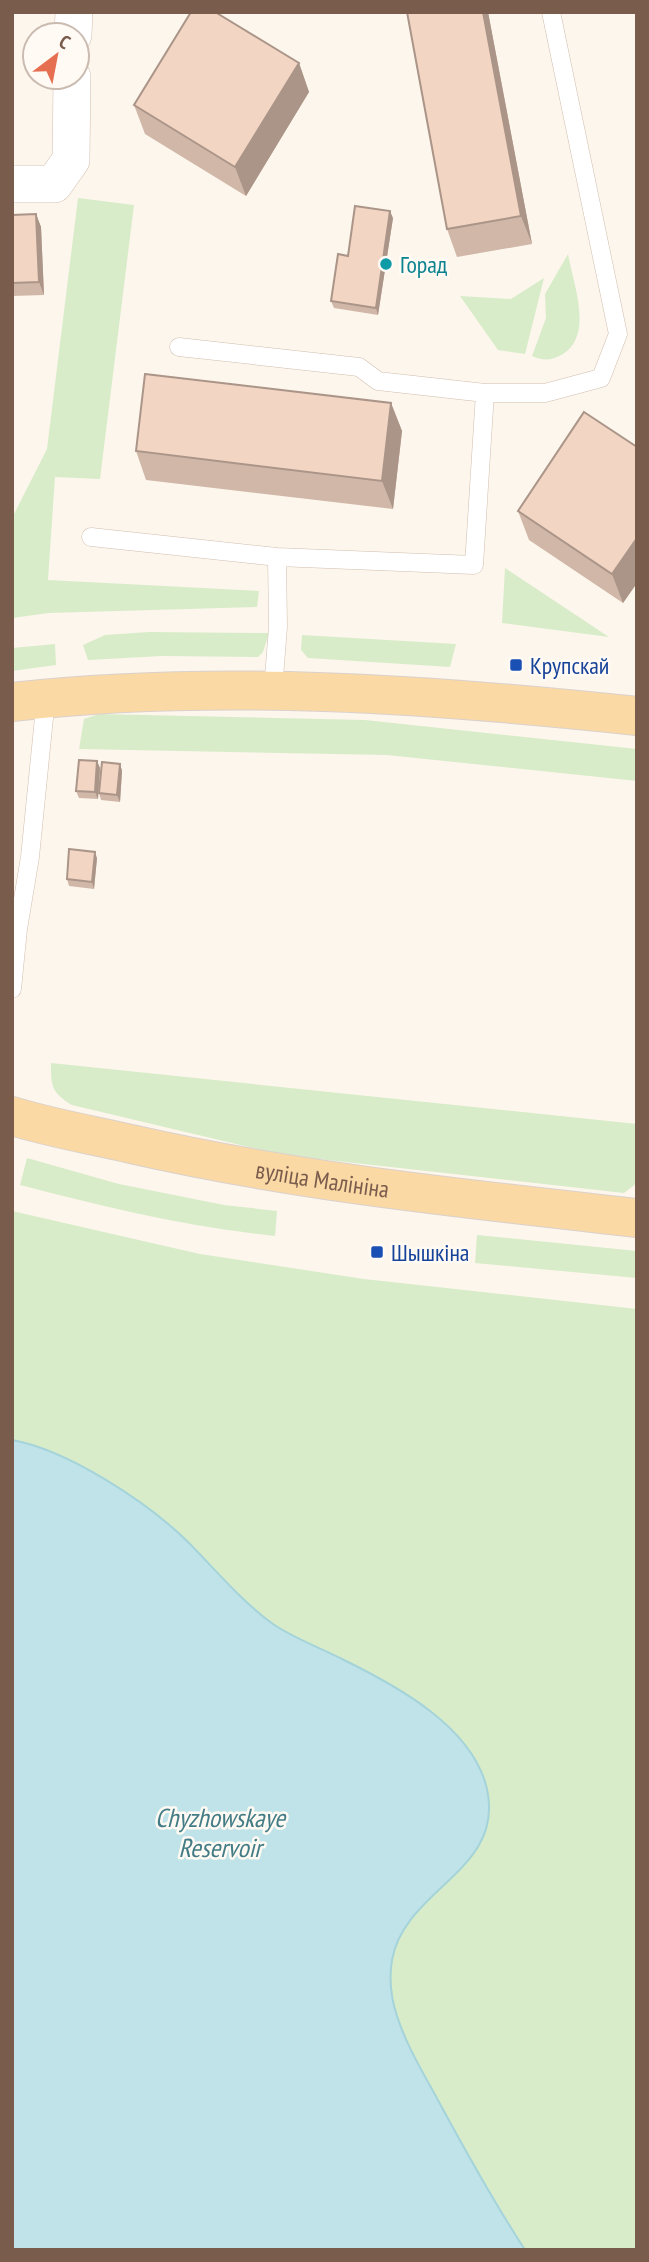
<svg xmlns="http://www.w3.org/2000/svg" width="649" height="2262" font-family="'PT Sans Narrow',sans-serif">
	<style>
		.green { fill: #d8ecc9 }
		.water { fill: #bfe3e8; stroke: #a5d3da; stroke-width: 2 }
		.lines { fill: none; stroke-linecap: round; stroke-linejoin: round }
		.lane-casing { stroke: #d1beb0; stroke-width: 19 }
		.street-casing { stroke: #d1beb0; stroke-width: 38 }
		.primary-casing { stroke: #dad1cd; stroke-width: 40 }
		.lane { stroke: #fff; stroke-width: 18 }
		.street { stroke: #fff; stroke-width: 37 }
		.primary { stroke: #fbd9a5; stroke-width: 38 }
		.wall { fill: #d1b7a8 }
		.shaded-wall { fill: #aa9588 }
		.building { fill: #f3d5c3; stroke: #aa9588; stroke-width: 2 }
		.culture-dot { fill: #0f9aa8; stroke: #fffaf3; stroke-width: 2.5 }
		.transit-dot { fill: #1a4fb4; stroke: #fffaf3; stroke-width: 2.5 }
		.labels { text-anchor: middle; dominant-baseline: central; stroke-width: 5; stroke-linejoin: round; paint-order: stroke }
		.culture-label { font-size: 24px; fill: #0d838f; stroke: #fffaf3; text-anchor: start }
		.transit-label { font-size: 24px; fill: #164399; stroke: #fffaf3; text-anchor: start }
		.street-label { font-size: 24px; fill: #7a5c4d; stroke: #fffaf3 }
		.water-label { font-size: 26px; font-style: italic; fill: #437c86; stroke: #fffaf3 }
	</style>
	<rect width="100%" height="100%" fill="#fdf6ec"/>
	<!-- green -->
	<path class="green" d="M78,198L134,205L100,479L55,477L48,580L259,591L257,607L49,613L12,618V518L47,449Z
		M568,254C573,283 594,335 563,354C551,361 543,361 532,356L546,318L545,294Z
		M544,278L525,354L498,350L460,296L511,299Z
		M505,568L609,637L502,623Z
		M149,632L269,633L263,652L258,657L162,656L88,660L83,645L105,635Z
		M302,635L456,644L450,667L308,658L301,650Z
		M55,644L56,665L12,671V648Z
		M99,714L365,720L637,749V781L387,755L79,749L84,719Z
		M51,1063L637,1124V1183L624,1193L282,1155L72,1105C51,1092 51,1086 51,1063Z
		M27,1158L119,1184L224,1205L277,1211L275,1236C188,1227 104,1207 20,1185Z
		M12,1211L200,1254L364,1279L637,1309V2250H525L463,2146L407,2044L396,2013L390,1985L392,1959L400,1936L415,1913L458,1871L480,1769C449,1717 395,1683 340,1658C318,1648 294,1638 274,1624C241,1601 215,1568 186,1540C145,1501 68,1450 12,1440Z
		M477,1235L637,1251V1278L475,1263Z"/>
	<!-- water -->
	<path class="water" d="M12,1440C68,1450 147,1502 187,1541C215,1569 241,1601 273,1624C295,1639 321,1648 344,1660C397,1686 473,1727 487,1789C505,1871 405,1888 392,1960C389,1978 391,1998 397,2016C407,2047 424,2074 439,2102C466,2152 494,2202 525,2250H12Z"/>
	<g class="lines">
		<defs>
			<path id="lane" d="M179,347L359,367L378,381L485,393
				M91,537L277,557L474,565L485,393H545L601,378L618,334L551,12
				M273,690L278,627L277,557
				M12,989L18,929L30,857L46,698"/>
			<path id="street" d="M73,35L74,12
				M12,184H54L71,160L72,77"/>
			<g id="primary">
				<path d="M12,702C220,679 429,694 637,716"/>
				<path id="s1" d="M12,1116C51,1128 92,1135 131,1144C298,1182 467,1199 637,1218"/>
			</g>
		</defs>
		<!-- lane casing -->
		<use href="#lane" class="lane-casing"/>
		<!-- street casing -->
		<use href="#street" class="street-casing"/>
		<!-- primary casing -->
		<use href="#primary" class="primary-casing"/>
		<!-- lane -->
		<use href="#lane" class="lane"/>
		<!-- street -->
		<use href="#street" class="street"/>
		<!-- primary -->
		<use href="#primary" class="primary"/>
	</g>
	<!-- wall -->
	<path class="wall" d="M488,12L532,244L457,257L447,229Z
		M299,63L309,92L246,196L145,134L134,105Z
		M36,214L41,227L44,295L12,296V215Z
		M393,218L378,315L334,308L331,301L348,256Z
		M391,403L402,431L393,509L146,480L136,451Z
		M637,447V583L623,603L529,540L518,511Z
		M97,761L100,768L98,799L79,798L76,791Z
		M120,764L122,771L120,802L101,800L99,793Z
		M97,858L94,889L69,886L67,879Z"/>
	<!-- shaded-wall -->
	<path class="shaded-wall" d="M483,12H488L532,244L521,216Z
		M299,63L309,92L246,196L235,167Z
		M390,211L393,218L378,315L376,308Z
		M36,214L41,227L44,295L39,282Z
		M391,403L402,431L393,509L382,481Z
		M637,538V583L623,603L612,574Z
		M97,761L100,768L98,799L95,792Z
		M120,764L122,771L120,802L117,795Z
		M95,852L97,858L94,889L92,882Z"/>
	<!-- building -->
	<path class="building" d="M191,12H215L299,63L235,167L134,105Z
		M407,12H483L521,216L447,229Z
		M355,206L390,211L376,308L331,301L338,254L348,256Z
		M36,214L39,282L12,283V215Z
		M145,374L391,403L382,481L136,451Z
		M584,412L637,447V538L612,574L518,511Z
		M79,760L97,761L95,792L76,791Z
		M102,762L120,764L117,795L99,793Z
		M69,849L95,852L92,882L67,879Z"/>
	<!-- markers -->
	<circle class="culture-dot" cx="386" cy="264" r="7"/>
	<g class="transit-dot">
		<rect x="509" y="658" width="14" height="14" rx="3.5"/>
		<rect x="370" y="1245" width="14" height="14" rx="3.5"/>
	</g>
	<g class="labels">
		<!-- culture labels -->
		<g class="culture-label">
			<text x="400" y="264">Горад</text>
		</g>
		<!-- transit labels -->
		<g class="transit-label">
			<text x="530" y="665">Крупскай</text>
			<text x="391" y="1252">Шышкіна</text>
		</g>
		<!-- street labels -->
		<g class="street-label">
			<text stroke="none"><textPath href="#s1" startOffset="317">вуліца Малініна</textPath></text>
		</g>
		<!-- water labels -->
		<g class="water-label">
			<text x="220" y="1817">Chyzhowskaye<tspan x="220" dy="30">Reservoir</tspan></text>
		</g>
	</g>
	<!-- border -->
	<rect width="649" height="2262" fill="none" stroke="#7a5c4d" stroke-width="28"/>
	<!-- north arrow -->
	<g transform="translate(56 56) rotate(32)"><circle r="33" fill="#fffaf3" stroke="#cabbb1" stroke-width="2"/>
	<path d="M0-5L12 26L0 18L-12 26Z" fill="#e76f51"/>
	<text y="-10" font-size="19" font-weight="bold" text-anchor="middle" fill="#7a5c4d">С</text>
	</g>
</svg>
